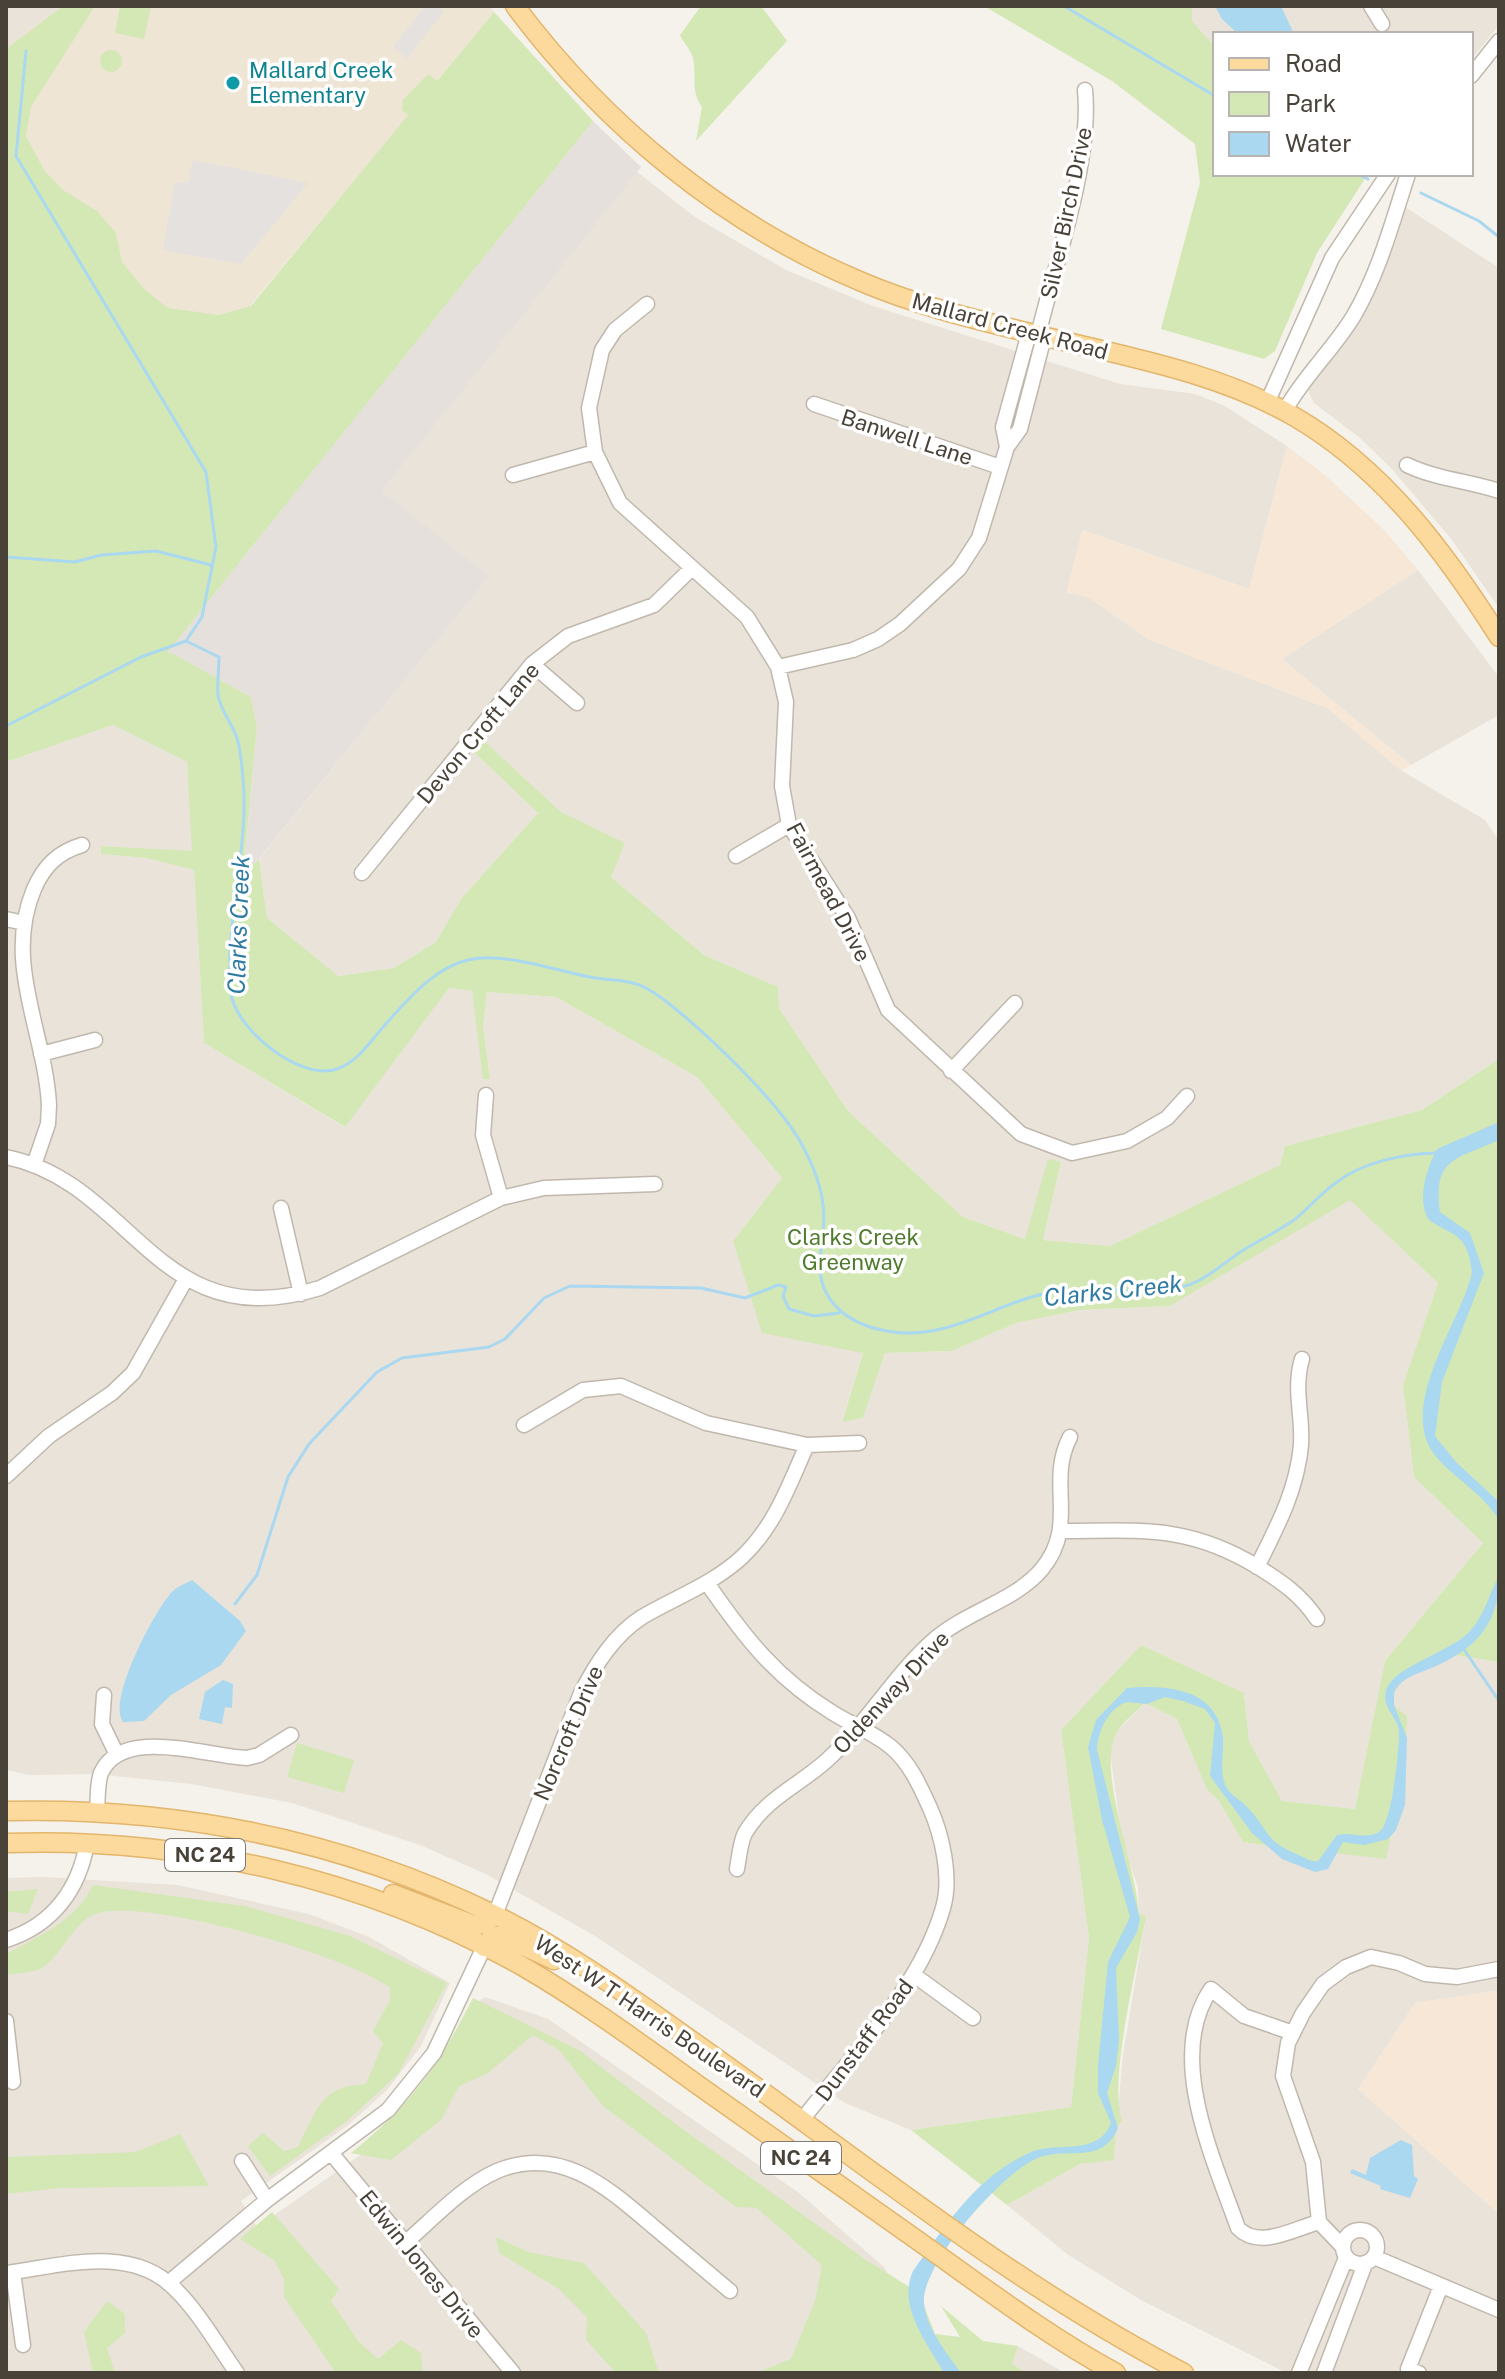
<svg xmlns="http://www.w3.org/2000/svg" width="1505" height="2379" font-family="'Public Sans',sans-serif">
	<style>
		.residential { fill: #e9e3d9 }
		.commercial { fill: #f6e7d7 }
		.industrial { fill: #e5e0dc }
		.education { fill: #eee5d5 }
		.green { fill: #d4e8b5 }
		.parking { fill: #e4e1df }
		.water { fill: #a9d8f0 }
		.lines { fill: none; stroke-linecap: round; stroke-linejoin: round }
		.stream { stroke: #a9d8f0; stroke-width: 3 }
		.minor-casing { stroke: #c1b8ad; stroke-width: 17 }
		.major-casing { stroke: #e2b66c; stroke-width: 21 }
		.minor { stroke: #fff; stroke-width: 14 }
		.major { stroke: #fcda9d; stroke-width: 18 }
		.culture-dot { fill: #0f9aa8; stroke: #fff; stroke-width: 3 }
		.labels { text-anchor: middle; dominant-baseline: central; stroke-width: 7; stroke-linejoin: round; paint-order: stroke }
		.shield { fill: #fff; stroke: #807b74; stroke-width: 2 }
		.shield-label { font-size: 20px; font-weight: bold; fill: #494239 }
		.culture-label { font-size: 22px; fill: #0d838f; stroke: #fff; text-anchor: start }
		.street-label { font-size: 22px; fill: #494239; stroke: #fff }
		.park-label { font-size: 22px; fill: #4f7b2c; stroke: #fff }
		.water-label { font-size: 24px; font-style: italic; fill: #2f7ba4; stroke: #fff }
	</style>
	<rect width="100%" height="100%" fill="#f5f1eb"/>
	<!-- residential -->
	<path class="residential" d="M6,6H63L6,49Z
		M1192,6H1499V25L1471,60V34H1215V47L1192,21Z
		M636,171L695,217L786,270L873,306L1120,384L1195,394L1223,405L1287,446L1249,589L1083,530L1090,598L1147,639L1327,708L1402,771L1485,820L1499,841V1059L1422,1110L1285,1146L1280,1165L1110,1246L1043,1240L1061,1163L1026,1239L963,1217L848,1111L779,1008L778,987L704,955L611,877L624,843L561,812L484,742L475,753L538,813L461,899L436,942L394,968L337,976L267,918L259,859L488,578L382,491Z
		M1402,205L1499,268V608L1452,540L1392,469L1360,438L1314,403L1309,393V382L1330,356Z
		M1418,570L1499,677V715L1411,765L1282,659Z
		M113,725L187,762L193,852L102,846L101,854L146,858L194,870L204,1043L344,1127L449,988L472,991L490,1078L483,1025L487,992L556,997L697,1077L782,1178L733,1241L863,1352L842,1421L863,1418L885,1353L952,1351L1016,1323L1080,1310L1170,1306L1350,1199L1438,1283L1403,1385L1414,1477L1483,1543L1385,1661L1355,1809L1282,1801L1249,1741L1244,1693L1141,1645L1061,1730L1089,1938L1071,2107L911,2130L845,2103L595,1936L486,1874L420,1845L292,1803L192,1784L94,1774L29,1775L6,1770V762Z
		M1449,1654L1499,1662V1990L1415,2003L1358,2089L1499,2214V2373H1287L1141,2300L1067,2254L1007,2205L1080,2164L1114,2159L1116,2128L1122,2121L1118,2109L1123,2055L1146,1916L1139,1914L1138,1887L1122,1842L1110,1750L1116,1732L1145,1703L1177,1719L1207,1788L1218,1800L1243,1842L1334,1853L1390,1839L1404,1805L1406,1735L1393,1705L1397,1681Z
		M43,1877L177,1885L309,1914L369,1937L450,1983L421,2046L387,2090L347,2126L241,2201L257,2227L362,2154L415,2105L479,2001L485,1997L548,2019L799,2193L884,2267L923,2332L869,2373H6V1878Z
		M1018,2346L1065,2373H1009Z"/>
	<!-- commercial -->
	<path class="commercial" d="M1287,446L1327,477L1383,529L1418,570L1282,659L1411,765L1401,771L1327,708L1147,639L1090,598L1066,593L1082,530L1249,589Z
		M1499,1990V2214L1358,2089L1415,2003Z"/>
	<!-- industrial -->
	<path class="industrial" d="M593,121L641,167L382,491L489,577L243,878L257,727L251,697L174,654H166Z"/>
	<!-- education -->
	<path class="education" d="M63,6H490L494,12L98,489L6,49Z"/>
	<!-- green -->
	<path class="green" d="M63,6H95L31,107L26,136L44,170L63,190L97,211L116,233L122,262L144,289L168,308L219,315L251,306L408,115L402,110L403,100L428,74L437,81L494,12L593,121L167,653L174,654L251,697L257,727L243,876L259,859L267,918L338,976L394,968L436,942L461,899L538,813L475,753L484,741L561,812L625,843L611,877L704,955L778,987L779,1008L848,1111L963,1217L1025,1239L1048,1159L1061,1162L1043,1240L1110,1246L1280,1165L1285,1146L1422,1110L1499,1059V1662L1449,1654L1397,1681L1393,1705L1407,1716L1404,1805L1390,1839L1386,1859L1334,1853L1314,1867L1265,1845L1243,1842L1218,1800L1207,1789L1177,1719L1145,1703C1135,1713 1120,1724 1115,1736C1098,1774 1137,1871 1139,1914L1146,1916C1138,1965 1108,2078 1122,2121L1116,2128L1114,2160L1080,2164L1007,2205L911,2130L1071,2107L1089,1938L1061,1730L1141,1645L1244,1693L1249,1741L1282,1801L1355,1809L1385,1661L1483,1543L1414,1477L1403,1385L1438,1283L1350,1200L1170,1306L1080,1310L1016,1323L952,1351L885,1353L863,1418L842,1422L863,1353L762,1333L733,1241L782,1178L697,1077L556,997L487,992L483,1025L490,1079H483L472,991L449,988L345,1127L204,1043L194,870L146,858L101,854V846L192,851L187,762L113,725L6,762V49Z
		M120,6H151L144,39L115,33Z
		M701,6H761L787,41L696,141L702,107C690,90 697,76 693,58C691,50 683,42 680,35Z
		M984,6H1192V21L1215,47V174H1368L1317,253L1275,351L1264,359L1161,329L1200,183L1195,144L1112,81Z
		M100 61a11 11 0 1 1 22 0a11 11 0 1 1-22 0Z
		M297,1743L354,1760L344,1793L287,1777Z
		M93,1885L244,1906L350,1936L447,1983L398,2074L348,2120L270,2176L248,2146L263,2133L284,2151L298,2147C317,2110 320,2086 366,2084L383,2043L373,2031L390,2000V1988C349,1956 138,1894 93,1915C72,1925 61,1956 42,1968C33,1973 16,1973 6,1975V1954C40,1936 76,1920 93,1885Z
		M38,1889L28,1914L6,1911V1892Z
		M473,1998L579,2050L674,2123L866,2260L919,2293L935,2334L960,2337L941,2306L983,2341L1018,2346L1012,2364L1026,2373H756L791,2359L815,2301L822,2265L757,2208L736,2207L602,2105L559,2050L533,2035L488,2073L458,2087L442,2119L391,2160L351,2153C411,2105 438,2066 473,1998Z
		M180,2134L209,2186L59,2188L6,2194V2157L136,2152Z
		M272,2212L339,2289L331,2301L358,2341L378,2359L401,2340L421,2353L423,2373H336L284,2297V2279L274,2260L240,2239Z
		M496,2237L528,2252L584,2263L646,2333L659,2373H616L586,2340L587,2317L559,2289L499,2253Z
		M107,2301L125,2314V2333L107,2348L115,2373H93L84,2332Z"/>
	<!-- parking -->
	<path class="parking" d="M426,6H437L444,11L407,59L393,46Z
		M193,160L308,183L241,264L163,250L175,182L188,183Z"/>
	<!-- water -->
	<path class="water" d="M1215,6H1281L1294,34H1238L1222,19Z
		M1499,1122V1140C1459,1159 1432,1156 1440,1212L1470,1233L1484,1273L1442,1382L1435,1436L1456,1462L1499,1502V1520C1483,1493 1453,1478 1434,1454C1397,1404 1462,1321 1472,1272C1467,1232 1454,1237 1429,1220C1416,1200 1427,1168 1437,1149Z
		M1499,1576C1499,1627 1474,1650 1429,1669C1414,1675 1401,1678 1394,1693V1705L1407,1738L1405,1805L1396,1830L1388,1839L1364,1845L1343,1842L1328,1869L1315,1872L1282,1859L1252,1833L1210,1776L1215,1723L1205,1709L1183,1701L1165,1697L1147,1704L1127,1702C1108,1708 1098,1731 1097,1750L1140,1919L1137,1932L1116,1968L1119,2040L1116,2066L1107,2093L1118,2128C1102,2166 1067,2146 1038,2158C1003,2171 920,2266 924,2303C926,2328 947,2353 961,2373H944C927,2343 897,2306 913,2271C946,2225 975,2178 1029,2153C1056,2140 1097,2158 1111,2123L1098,2093V2066L1108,1962L1130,1917L1102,1820L1088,1747L1096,1720L1127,1688C1168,1684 1218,1689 1223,1738C1224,1752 1220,1768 1224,1781C1227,1795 1240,1798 1248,1808C1272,1834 1263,1840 1301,1856C1308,1859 1310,1862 1318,1861L1337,1835C1351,1831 1364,1840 1379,1832C1392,1825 1399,1750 1399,1734C1400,1717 1379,1708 1387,1688C1395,1667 1448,1652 1467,1634C1484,1618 1488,1596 1499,1576Z
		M192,1580L240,1621L246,1631L221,1665L171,1695L144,1721L123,1722C107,1701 154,1612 171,1593C176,1587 185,1584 192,1580Z
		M223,1680L233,1684L232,1708L225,1707L222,1724L199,1719L205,1692Z
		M1401,2140L1412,2145L1414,2176L1418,2179L1410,2198L1380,2189L1381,2186L1350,2173L1352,2169L1366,2175L1370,2158Z"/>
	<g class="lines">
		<!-- stream -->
		<path class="stream" d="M1064,6L1215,96
			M26,51L16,156L206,472L216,547L202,617L186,641
			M1357,174L1368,179
			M1421,193L1479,221L1499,237
			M6,557L75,562L101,555L156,551L211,565
			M6,726L141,657L186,641L219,657C219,669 217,683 218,695C220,710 232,723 237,738C242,755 243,777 244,794C246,860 224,930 231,993C235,1029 301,1082 337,1069C359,1061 370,1041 385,1025C455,944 475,949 576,974C622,986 628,970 672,1006C710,1037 777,1100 801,1143C811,1161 821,1184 823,1205C826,1224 821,1242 820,1262C818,1305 854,1327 893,1332C957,1340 1005,1295 1067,1290C1104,1287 1164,1299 1198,1281C1215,1272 1229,1259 1245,1249C1262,1239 1278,1231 1294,1220C1309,1208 1321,1193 1337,1182C1363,1162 1403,1154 1435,1153
			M235,1604L257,1575L288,1477L309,1444L377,1372L402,1358L489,1347L505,1339L544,1298L570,1286L701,1288L745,1298L778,1285L786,1287L783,1296L789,1309L814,1316L839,1313
			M1463,1648L1499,1701"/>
		<defs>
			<path id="minor" d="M1371,6L1382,24
				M1471,76L1499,41
				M647,304L615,330L602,350L589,408L595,452L620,503L747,617L778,667L786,702L782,786L789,825L848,918L888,1010L1021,1134L1072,1153L1127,1141L1167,1118L1187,1096
				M1038,335C1055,265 1092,160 1085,90
				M1267,403L1332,258L1388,174
				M814,404L1000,467
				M1284,412C1303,377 1332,351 1353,317C1379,273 1392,223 1408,174
				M1007,447L1003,427L1029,333
				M1407,465C1436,479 1469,481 1499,491
				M513,475L595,452
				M532,664L577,703
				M778,667L853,650L878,639L900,624L959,569L979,538L1007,447L1020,429L1044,337
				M736,856L789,825
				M362,873L532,664L568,636L654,605L692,568
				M6,919L24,923
				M41,1054L95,1040
				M951,1071L1015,1003
				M486,1095L483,1135L501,1198
				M6,1157C134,1183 157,1339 320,1288L501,1198L544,1188L655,1184
				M34,1165L48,1124L49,1105C45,1031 3,963 34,889C44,866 58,852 82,845
				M281,1208L301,1294
				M524,1425L583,1390L621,1386L706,1423L807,1445L859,1443
				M6,1476L49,1436L112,1393L133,1373L186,1279
				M1063,1531C1141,1531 1187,1524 1258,1567C1282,1582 1301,1595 1317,1619
				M1257,1567C1277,1527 1297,1490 1301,1445C1303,1415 1293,1389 1302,1359
				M707,1583C745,1638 776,1678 833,1713C852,1725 873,1732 891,1747C910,1763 920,1786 930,1808C942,1835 952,1878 943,1908C920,1988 852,2055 802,2120
				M104,1695L102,1724L117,1755
				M97,1811C98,1799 97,1784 101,1773C122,1725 208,1757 247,1758L259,1755L291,1735
				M737,1869C739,1858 740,1843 745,1833C765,1799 798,1786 826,1761C867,1724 895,1673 936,1638C970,1610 1015,1601 1042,1569C1079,1524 1046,1483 1070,1437
				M495,1915L581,1693C596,1664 614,1635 642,1617C676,1597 713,1584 742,1557C775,1526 789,1485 807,1445
				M6,1940C53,1925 79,1889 87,1843
				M914,1975L973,2018
				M6,2021L13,2082
				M1293,2033L1244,2016L1211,1989C1165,2056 1214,2160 1238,2228C1259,2250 1293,2229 1319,2222
				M332,2154L513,2373
				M242,2161L267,2200
				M1343 2247a17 17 0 1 1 34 0a17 17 0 1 1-34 0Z
				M405,2243C433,2219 463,2186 497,2171C561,2144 609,2189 655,2228C680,2249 705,2270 730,2291
				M1342,2246L1319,2222L1313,2162L1283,2076L1288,2043L1303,2013L1323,1984L1346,1967L1371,1957L1399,1963L1425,1974L1457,1977L1499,1969
				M1374,2257L1499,2310
				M13,2272L23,2345
				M6,2273C60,2266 130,2244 174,2288C199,2312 217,2345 237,2373
				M168,2283L267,2200L388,2110L434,2053L484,1947
				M1299,2373L1346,2258
				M1324,2373L1365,2264
				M1419,2373L1408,2369L1441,2286"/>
			<path id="major" d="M515,6C604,125 725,225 862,282C916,305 973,319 1030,333C1118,355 1216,371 1295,417C1384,469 1445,552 1499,637
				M6,1811C175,1807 340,1839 493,1914C571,1952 641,2005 712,2055C866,2165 1016,2286 1184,2373
				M6,1843C185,1837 366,1878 522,1966C586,2003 645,2047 705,2090C775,2140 846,2190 917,2240C982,2286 1046,2335 1116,2373
				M393,1894L474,1925L484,1924L495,1915
				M484,1947L493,1936H502L554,1960"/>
		</defs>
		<!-- minor casing -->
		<use href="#minor" class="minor-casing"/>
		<!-- major casing -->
		<use href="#major" class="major-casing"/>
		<!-- minor -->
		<use href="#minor" class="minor"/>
		<!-- major -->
		<use href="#major" class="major"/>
	</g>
	<!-- markers -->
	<circle class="culture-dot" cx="233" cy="83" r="8"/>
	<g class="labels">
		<!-- shield labels -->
		<g class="shield">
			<rect x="165" y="1839" width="80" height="32" rx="6"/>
			<rect x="761" y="2142" width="80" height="32" rx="6"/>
		</g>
		<g class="shield-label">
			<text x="205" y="1855">NC 24</text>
			<text x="801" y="2158">NC 24</text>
		</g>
		<!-- culture labels -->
		<g class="culture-label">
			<text x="249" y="70">Mallard Creek<tspan x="249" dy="25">Elementary</tspan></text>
		</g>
		<!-- street labels -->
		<g class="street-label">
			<text transform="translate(1066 213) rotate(-78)">Silver Birch Drive</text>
			<text transform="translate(1010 326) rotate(15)">Mallard Creek Road</text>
			<text transform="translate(907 437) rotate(18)">Banwell Lane</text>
			<text transform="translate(478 733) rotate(-50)">Devon Croft Lane</text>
			<text transform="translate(829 892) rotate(62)">Fairmead Drive</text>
			<text transform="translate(891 1692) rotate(-47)">Oldenway Drive</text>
			<text transform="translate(568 1733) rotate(-67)">Norcroft Drive</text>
			<text transform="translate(650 2016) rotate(34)">West W T Harris Boulevard</text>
			<text transform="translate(864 2040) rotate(-53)">Dunstaff Road</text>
			<text transform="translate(422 2264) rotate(51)">Edwin Jones Drive</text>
		</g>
		<!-- park labels -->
		<g class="park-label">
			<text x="853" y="1237">Clarks Creek<tspan x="853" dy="25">Greenway</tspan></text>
		</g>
		<!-- water labels -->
		<g class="water-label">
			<text transform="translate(238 925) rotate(-88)">Clarks Creek</text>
			<text transform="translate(1113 1290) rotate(-6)">Clarks Creek</text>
		</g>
	</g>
	<!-- border -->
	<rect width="1505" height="2379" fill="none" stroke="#494239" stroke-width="16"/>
	<!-- legend -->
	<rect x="1213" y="32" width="260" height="144" fill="#ffffff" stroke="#b6b3b0" stroke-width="2"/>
	<rect x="1229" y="58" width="40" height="12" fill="#fcda9d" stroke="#b6b3b0" stroke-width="2"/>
	<text x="1285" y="72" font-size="24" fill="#494239">Road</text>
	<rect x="1229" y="92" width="40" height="24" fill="#d4e8b5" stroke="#b6b3b0" stroke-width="2"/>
	<text x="1285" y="112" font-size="24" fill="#494239">Park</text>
	<rect x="1229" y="132" width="40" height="24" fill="#a9d8f0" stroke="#b6b3b0" stroke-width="2"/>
	<text x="1285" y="152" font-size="24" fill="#494239">Water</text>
</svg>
